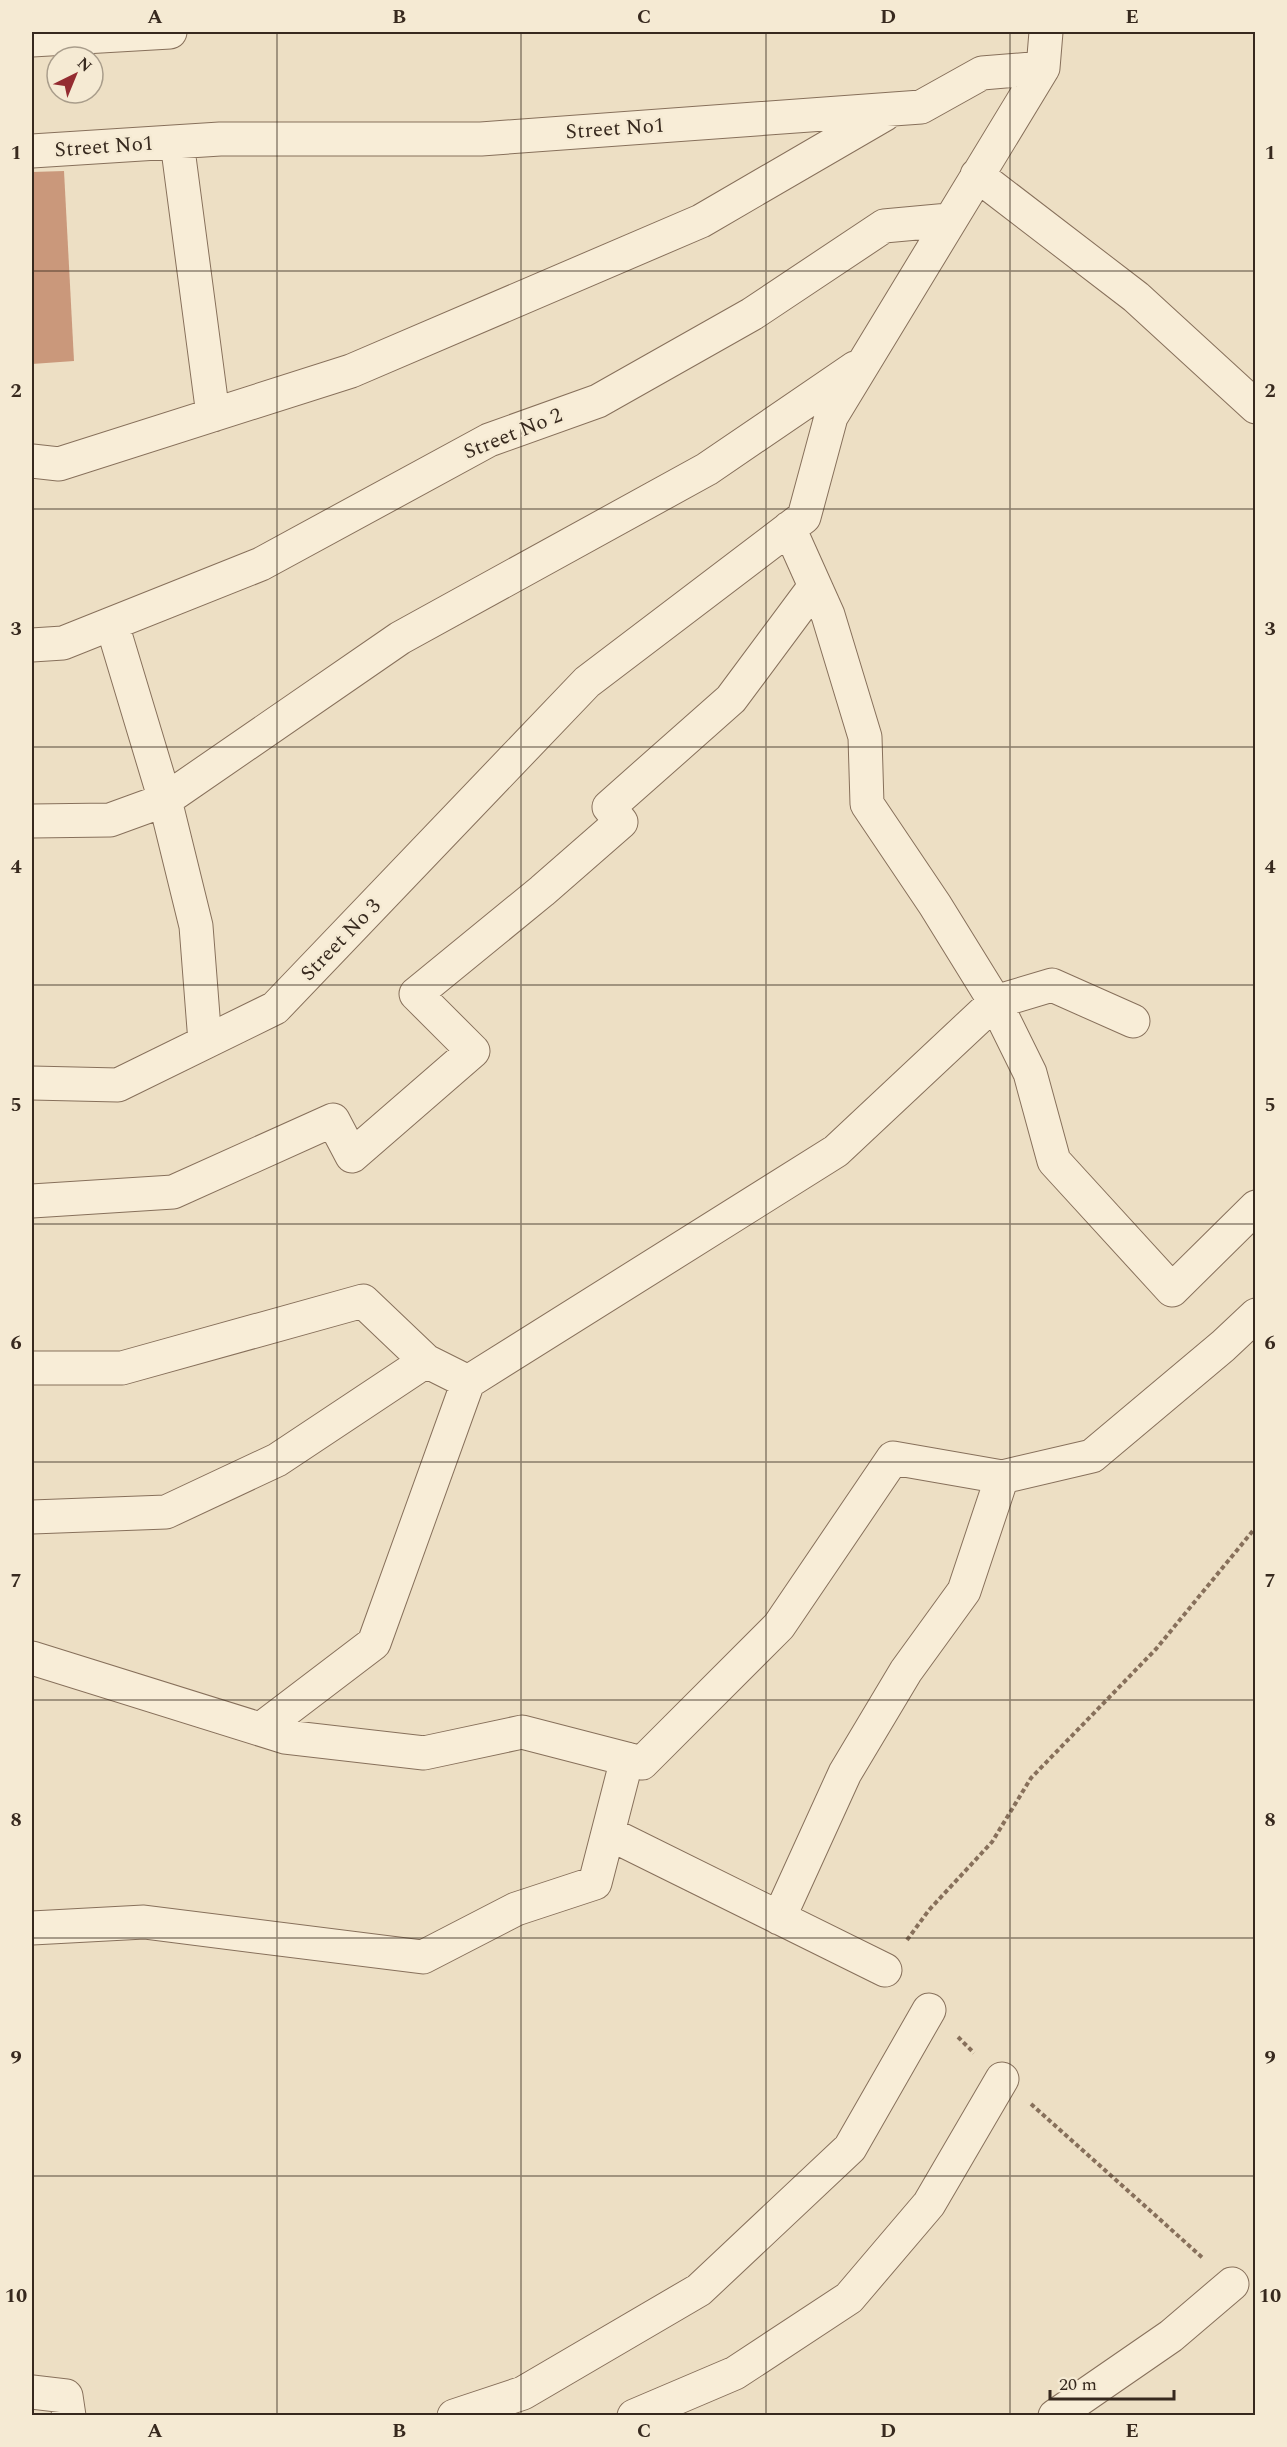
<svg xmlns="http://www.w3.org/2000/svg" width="1287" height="2447" font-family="Spectral,serif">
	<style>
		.building { fill: #ca987b }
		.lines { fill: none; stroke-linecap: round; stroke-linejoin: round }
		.minor-casing { stroke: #87705b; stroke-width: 35 }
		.path { stroke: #87705b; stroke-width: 4; stroke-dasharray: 4.5 3; stroke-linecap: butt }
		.minor { stroke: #f8edd7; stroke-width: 33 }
		.grid { fill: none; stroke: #37291e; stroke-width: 1.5; stroke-opacity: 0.55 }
		.labels { text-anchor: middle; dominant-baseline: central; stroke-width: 5; stroke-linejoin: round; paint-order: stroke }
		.street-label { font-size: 21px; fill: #37291e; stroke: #f5ead3 }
		.neatline { fill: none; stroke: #37291e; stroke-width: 2 }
		.grid-label { font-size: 20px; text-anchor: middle; font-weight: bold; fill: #37291e }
	</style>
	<rect width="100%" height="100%" fill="#eddfc4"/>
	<!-- building -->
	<path class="building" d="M64,171L74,361L32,364V172Z"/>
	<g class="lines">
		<defs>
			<path id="minor" d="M32,40L170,32
				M177,142L213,415
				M32,151L220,139H481L921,107L982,73L1043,68
				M977,175L1136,297L1256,407
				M32,461L59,464L351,371L701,221L885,114
				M789,528L828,615L865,737L867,804L935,905L995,1002L1030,1073L1054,1161L1172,1290L1256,1207
				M112,624L165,800L196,926L205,1042
				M32,645L63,643L261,564L489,440L598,401L752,314L884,226L949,220
				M32,821L110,820L165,800L400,638L707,469L855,368
				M32,1083L118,1085L275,1008L587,682L804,517L831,417L1043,68L1046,32
				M32,1201L173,1192L333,1120L352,1156L473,1051L416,994L542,891L621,822L609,807L731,699L815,586
				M32,1368H122L363,1301L426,1361
				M32,1517L166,1512L277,1460L426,1361L468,1382
				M32,1658L285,1737L424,1753L522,1732L642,1763L779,1626L893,1458L1002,1477L1092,1456L1223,1346L1256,1315
				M261,1729L374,1643L468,1382L836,1151L995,1002L1052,985L1133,1021
				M608,1833L885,1970
				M779,1918L845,1773L906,1671L964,1591L1002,1477
				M32,1928L144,1922L423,1957L516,1909L595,1883L627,1759
				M32,2392L66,2396L69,2416
				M454,2416L523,2393L699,2290L850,2148L929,2010
				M634,2416L735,2373L849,2298L929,2204L1002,2079
				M1055,2416L1171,2336L1232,2284"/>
		</defs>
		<!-- minor casing -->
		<use href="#minor" class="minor-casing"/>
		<!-- path -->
		<path class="path" d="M907,1940L929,1910L992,1842L1031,1778L1156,1649L1256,1527
			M958,2037L974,2053
			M1031,2104L1204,2259"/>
		<!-- minor -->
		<use href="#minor" class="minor"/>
	</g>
	<!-- grid -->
	<path class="grid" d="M277,32V2416M521,32V2416M766,32V2416M1010,32V2416M32,271H1256M32,509H1256M32,747H1256M32,985H1256M32,1224H1256M32,1462H1256M32,1700H1256M32,1938H1256M32,2176H1256"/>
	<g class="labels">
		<!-- street labels -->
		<g class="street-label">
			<text transform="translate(615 129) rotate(-4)">Street No1</text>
			<text transform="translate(104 147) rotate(-4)">Street No1</text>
			<text transform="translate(513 434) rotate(-22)">Street No 2</text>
			<text transform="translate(341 940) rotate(-46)">Street No 3</text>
		</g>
	</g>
	<!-- border -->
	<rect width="1287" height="2447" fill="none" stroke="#f5ead3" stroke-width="66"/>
	<!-- north arrow -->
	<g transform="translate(75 75) rotate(43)"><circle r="28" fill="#f5ead3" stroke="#a99d8b" stroke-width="1.5"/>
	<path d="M0-4.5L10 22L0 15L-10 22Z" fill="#942c31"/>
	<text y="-9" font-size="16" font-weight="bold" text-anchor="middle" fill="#37291e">N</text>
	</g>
	<!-- scale -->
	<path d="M1050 2390v9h124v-9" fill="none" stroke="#37291e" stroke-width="3"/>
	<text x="1059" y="2390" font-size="18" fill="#37291e" stroke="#f5ead3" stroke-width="4.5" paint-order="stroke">20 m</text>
	<rect x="33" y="33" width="1221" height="2381" class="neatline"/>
	<g class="grid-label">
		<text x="155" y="23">A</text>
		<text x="399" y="23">B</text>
		<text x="644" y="23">C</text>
		<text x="888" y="23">D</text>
		<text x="1132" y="23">E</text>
		<text x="16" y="159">1</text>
		<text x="1270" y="159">1</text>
		<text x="16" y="397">2</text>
		<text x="1270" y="397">2</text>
		<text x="16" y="635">3</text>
		<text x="1270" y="635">3</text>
		<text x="16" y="873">4</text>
		<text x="1270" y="873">4</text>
		<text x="16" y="1111">5</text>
		<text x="1270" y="1111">5</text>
		<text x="16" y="1349">6</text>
		<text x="1270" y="1349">6</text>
		<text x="16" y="1587">7</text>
		<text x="1270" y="1587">7</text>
		<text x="16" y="1826">8</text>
		<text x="1270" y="1826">8</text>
		<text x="16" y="2064">9</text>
		<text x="1270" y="2064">9</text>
		<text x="16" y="2302">10</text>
		<text x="1270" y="2302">10</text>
		<text x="155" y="2437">A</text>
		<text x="399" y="2437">B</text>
		<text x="644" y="2437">C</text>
		<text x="888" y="2437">D</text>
		<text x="1132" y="2437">E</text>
	</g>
</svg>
